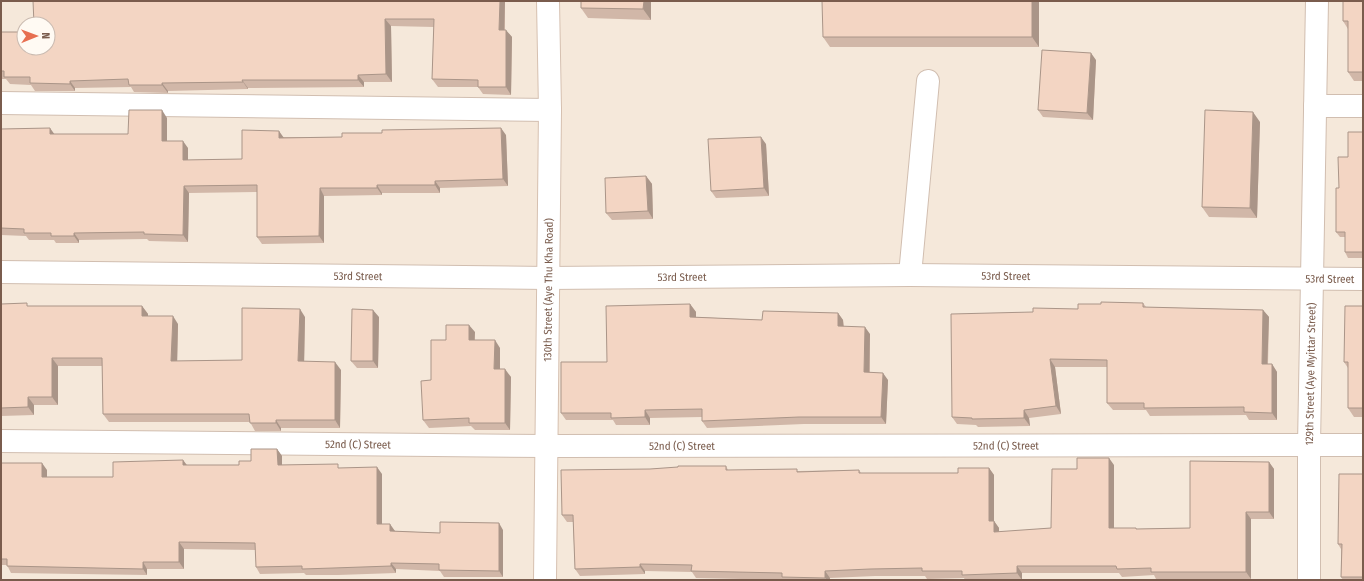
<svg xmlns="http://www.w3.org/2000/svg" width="1364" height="581" font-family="'Fira Sans Condensed',sans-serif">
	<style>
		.residential { fill: #f5e8da; fill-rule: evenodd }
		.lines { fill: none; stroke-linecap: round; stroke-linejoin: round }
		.street-casing { stroke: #d1beb0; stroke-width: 24 }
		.secondary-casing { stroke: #d6c0b0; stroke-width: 24 }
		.street { stroke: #fff; stroke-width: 22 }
		.secondary { stroke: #fff; stroke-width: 22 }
		.wall { fill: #d1b7a8 }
		.shaded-wall { fill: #aa9588 }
		.building { fill: #f3d5c3; stroke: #aa9588 }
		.labels { text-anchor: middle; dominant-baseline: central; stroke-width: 3; stroke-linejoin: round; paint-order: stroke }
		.street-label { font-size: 11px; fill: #7a5c4d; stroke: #fffaf3 }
	</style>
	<rect width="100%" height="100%" fill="#fdf6ec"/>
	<!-- residential -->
	<path class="residential" d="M1,1H1363V580H1ZM24,24H48V48H24Z"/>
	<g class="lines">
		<defs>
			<g id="street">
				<path d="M1,103L550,110"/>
				<path d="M1315,106H1363"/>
				<path id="s1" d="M1,272L547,278L910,275L1363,279"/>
				<path d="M910,275L928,81"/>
				<path id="s2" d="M1,441L547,446L1363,445"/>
				<path id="s3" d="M1309,580V445L1317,1"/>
			</g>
			<g id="secondary">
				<path id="s4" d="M545,580L550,110L548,1"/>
			</g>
		</defs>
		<!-- street casing -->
		<use href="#street" class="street-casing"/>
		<!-- secondary casing -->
		<use href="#secondary" class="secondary-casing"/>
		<!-- street -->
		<use href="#street" class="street"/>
		<!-- secondary -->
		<use href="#secondary" class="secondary"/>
	</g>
	<!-- wall -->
	<path class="wall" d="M505,1V30L512,37L511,95L483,94L478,87H438L432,79L434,27L391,26L392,82H364V87L248,88V89L168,91V93L134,92L131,87L75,88V91H35L31,85L10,84L6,79H1V32L24,48Z
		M651,1V20L588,18L581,8Z
		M1363,1V81H1354L1348,72V29L1343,21Z
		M1039,2V47H830L823,37Z
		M1096,60L1093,120L1043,117L1038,110Z
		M167,118V141L188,148V160L242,159L283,137H342L506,135L508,186L440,188V193H382V195L324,196V243L262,244L257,237V192L189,193L188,242L149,241L147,239L79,240V243H56L54,240H29L26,236L1,235V129L54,134H128Z
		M1260,122L1257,218L1209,217L1202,207Z
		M1363,132V258H1348L1345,252V237H1340L1336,232L1339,188L1348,157Z
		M766,144L769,196L716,198L711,191Z
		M646,176L652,184L653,219L612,220L606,213Z
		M1143,303L1146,307L1263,310L1269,317L1268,364H1272L1277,372V420H1249L1246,415L1150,416L1146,410H1113L1107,403V367H1055L1061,414L1029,418L1030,426L978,427L976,425L957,424L952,417L1033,312L1078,309L1101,304Z
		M1,304L29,306H142L148,314V316L178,324L177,361L242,360L305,317L304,361L341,370L340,428H281V431H255L250,422H109L103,414L102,366H58V405H34V415L1,416Z
		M690,304L696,312V317L762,320L838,313L843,320L844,327L870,334V372L888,380L886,424H804L707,428L702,421V417L650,418V425H616L613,420H566L561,413L607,362Z
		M1363,306V417H1354L1348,408V368L1344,362Z
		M379,317L378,368H357L351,361Z
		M475,332V340L500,348V369L511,377L510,430H475L471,426L429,428L423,420L446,340Z
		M277,449L282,456V465L340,468L382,474V524L395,531L440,533L503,530V577H444L440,571L396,569V573L338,575H306L304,573L260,574L256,567V550L184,549V569H147V575L11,573L7,565H1V463L47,470V477H113L183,460L187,465H239L251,461Z
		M1269,462L1274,469V519H1251V579H1156L1154,575L1122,577L1119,573H1022V580H965L964,578L927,579L925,576H875L830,578V580H784L696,578L692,572L645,571V574L580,576L575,569L573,522H567L562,515L650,469L726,466L728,470L799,471L859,470L861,473H958L989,468L994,475V521L999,528V532L1051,528L1077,469L1114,465V528L1138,529L1190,528Z
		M1363,474V580H1343L1341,577V549L1338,544Z"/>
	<!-- shaded-wall -->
	<path class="shaded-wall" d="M500,1H505L504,37L499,30Z
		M644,1H651V20L643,9Z
		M1032,1H1038L1039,2V47L1032,37Z
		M385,19L391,26L392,82L386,74Z
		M506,30L512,37L511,95L506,87Z
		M1091,53L1096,60L1093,120L1087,113Z
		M358,75L364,82V87L358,80Z
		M242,80L248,88V89L243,82Z
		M70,81L75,88V91L70,84Z
		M162,83L168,91V93L162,85Z
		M162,110L167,118V148L162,141Z
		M1253,112L1260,122L1257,218L1250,208Z
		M50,128L55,135L50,134Z
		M501,128L506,135L508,186L503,179Z
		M279,131L284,138H279Z
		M761,137L766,144L769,196L764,188Z
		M183,141L188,148V167L183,160Z
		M646,176L652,184L653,219L648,211Z
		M435,181L440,188V193L435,185Z
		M377,185L382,193V195L377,188Z
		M184,186L189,193L188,242L183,235Z
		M320,188L324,196V243L319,236Z
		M74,233L79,240V243L74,236Z
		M690,304L696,312V324L690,317Z
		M142,306L148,314V324L142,316Z
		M300,309L305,317L304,369L298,361Z
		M373,310L379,317L378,368L373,361Z
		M1263,310L1269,317L1267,372L1262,364Z
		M838,313L843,320L844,334L838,326Z
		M173,316L178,324L177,369L171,361Z
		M469,325L475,332L474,348L469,340Z
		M865,327L870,334L869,379L864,372Z
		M495,340L500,348V377L494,369Z
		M52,358L58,366V405L52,397Z
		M1050,359L1055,367L1061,414L1056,406Z
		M335,362L341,370L340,428L335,420Z
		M1272,364L1277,372V420L1272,413Z
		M505,369L511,377L510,430L505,423Z
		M883,373L888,380L886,424L881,417Z
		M28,397L34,405V415L28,407Z
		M645,410L650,418V425L645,417Z
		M1024,410L1029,418L1030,426L1024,418Z
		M276,420L281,428V431L276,423Z
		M277,449L282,456V472L278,465Z
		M1109,458L1114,465V535L1109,528Z
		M183,460L188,467L183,465Z
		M1269,462L1274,469V519L1269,512Z
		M42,463L47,470V484L42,477Z
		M377,467L382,474V531L377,524Z
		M989,468L994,475V529L989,521Z
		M1246,512L1251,519V579L1246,572Z
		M994,521L999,528V539L994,532Z
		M499,523L503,530V577L499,571Z
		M390,524L395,531V538L390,531Z
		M179,542L184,549V569L179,562Z
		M143,562L147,569V575L143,569Z
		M391,563L396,569V573L391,566Z
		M640,564L645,571V574L640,567Z
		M1017,566L1022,573V580L1017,573Z
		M825,571L830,578V580H827L825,578Z"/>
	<!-- building -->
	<path class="building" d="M33,1H500L499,30H506V87H478V80L432,79L434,19H385L386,74L358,75V80H242L243,82L162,83V85H129L128,79L70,81V84L30,83V77H4V71H1V32H24V48H48V24H34Z
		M581,1H644L643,9L581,8Z
		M822,1H1032V37H823Z
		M1343,1H1363V72H1348V21H1343Z
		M1042,50L1091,53L1087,113L1038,110Z
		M129,110H162V141H183V160L242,159V130L279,131V138L342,137V133H382V130L501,128L503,179L435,181V185H377V188H320L319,236L257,237V185L184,186L183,235L144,234V232L74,233V236H51V233H24V229L1,228V129L50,128V134H128Z
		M1205,110L1253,112L1250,208L1202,207Z
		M1348,132H1363V252H1345V232H1336V188H1339L1338,157H1348Z
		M761,137L764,188L711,191L708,139Z
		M646,176L648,211L606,213L605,178Z
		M1101,302L1143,303V307L1263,310L1262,364H1272V413L1244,412V407L1144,408V403H1107V360L1050,359L1056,406L1024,410V418L972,419V418L952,417L951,314L1033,312V308L1078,309V304H1101Z
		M27,303V306H142V316H173L171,361L242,360V308L300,309L298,361L335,362V420H276V423H250L249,414H103L102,358H52V397H28V407L1,408V304Z
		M690,304V317L762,320L763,311L838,313V326L865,327L864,372L883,373L881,417H799L702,421V409L645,410V417L611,418V413H561V362H607L606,306Z
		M1345,306H1363V408H1348V362H1344Z
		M352,309L373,310V361H351Z
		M446,325H469V340H495L494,369H505V423H469V418L423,420L421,381L431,380V340H446Z
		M251,449H277L278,465L338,464V468L377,467V524H390V531L440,533V522L499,523V571L439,570V564L391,563V566L333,568L302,569V566L256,567L255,543L179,542V562H143V569L7,566V559H1V463H42V477H113V462L183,460V465H239V461H251Z
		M1077,458H1109V528H1136V529L1190,528V461L1269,462V512H1246V572H1151V568L1117,569L1116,566H1017V573L962,575V571H922V568L870,569L825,571V578L782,577V573L691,571L692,565L640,564V567L575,569L573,515H562L561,470L650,469L678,467V466H726V470L797,469V472L859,470V473H958V468H989V521H994V532L1051,528L1052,469H1077Z
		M1339,474H1363V577H1341L1342,544H1338Z"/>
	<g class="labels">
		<!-- street labels -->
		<g class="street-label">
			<text stroke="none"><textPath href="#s1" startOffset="357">53rd Street</textPath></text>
			<text stroke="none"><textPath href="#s1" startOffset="1005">53rd Street</textPath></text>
			<text stroke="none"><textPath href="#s1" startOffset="681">53rd Street</textPath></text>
			<text stroke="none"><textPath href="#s1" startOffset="1329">53rd Street</textPath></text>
			<text stroke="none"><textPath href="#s4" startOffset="290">130th Street (Aye Thu Kha Road)</textPath></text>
			<text stroke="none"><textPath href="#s3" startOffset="206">129th Street (Aye Myittar Street)</textPath></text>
			<text stroke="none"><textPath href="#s2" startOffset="357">52nd (C) Street</textPath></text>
			<text stroke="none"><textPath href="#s2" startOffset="681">52nd (C) Street</textPath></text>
			<text stroke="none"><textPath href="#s2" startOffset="1005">52nd (C) Street</textPath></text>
		</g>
	</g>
	<!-- border -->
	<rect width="1364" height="581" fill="none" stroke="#7a5c4d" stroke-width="4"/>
	<!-- north arrow -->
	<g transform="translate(36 36) rotate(89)"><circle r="19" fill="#fffaf3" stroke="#cabbb1"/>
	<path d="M0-3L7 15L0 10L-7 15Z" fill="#e76f51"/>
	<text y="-6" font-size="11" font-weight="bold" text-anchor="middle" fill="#7a5c4d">N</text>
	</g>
</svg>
